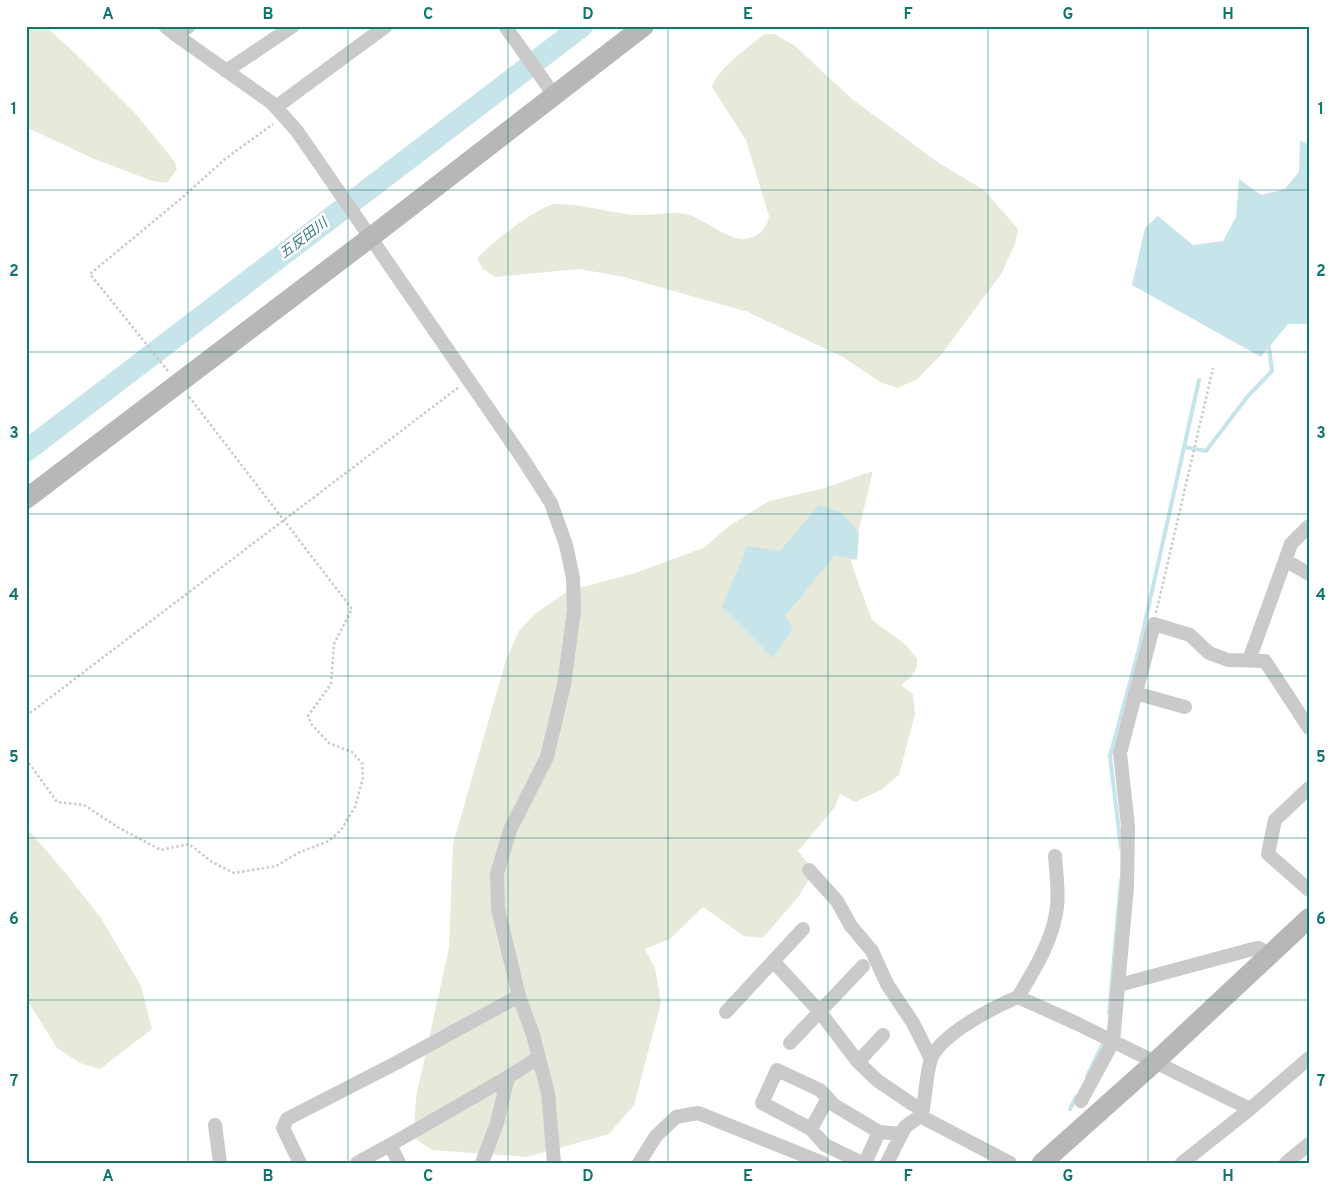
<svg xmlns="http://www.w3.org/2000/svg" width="1335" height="1189" font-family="Overpass,'Noto Sans JP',sans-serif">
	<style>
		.green { fill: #e7eada }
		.water { fill: #c7e4ea }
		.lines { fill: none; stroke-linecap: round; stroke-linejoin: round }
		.stream { stroke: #c7e4ea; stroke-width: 4 }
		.river { stroke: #c7e4ea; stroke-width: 22 }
		.path { stroke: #cacaca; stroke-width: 2.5; stroke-dasharray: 2.5 2.5; stroke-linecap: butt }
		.street { stroke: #cacaca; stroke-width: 14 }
		.secondary { stroke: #b7b7b7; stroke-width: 20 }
		.grid { fill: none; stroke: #0f766e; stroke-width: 1; stroke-opacity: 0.55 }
		.labels { text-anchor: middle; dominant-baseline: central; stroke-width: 5; stroke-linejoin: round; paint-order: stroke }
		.water-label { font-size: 14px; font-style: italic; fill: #3b7a87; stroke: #fff }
		.neatline { fill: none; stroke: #0f766e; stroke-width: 2 }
		.grid-label { font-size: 16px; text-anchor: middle; font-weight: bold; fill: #0f766e }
	</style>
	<rect width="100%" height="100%" fill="#fff"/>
	<!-- green -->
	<path class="green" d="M26,26H45L76,54L135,113L175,162L177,169L167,183L152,181L92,158L26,127Z
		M765,34H774L794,45L852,99L939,163L984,190L1018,229L1015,244L1001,274L941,355L916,380L897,388L880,382L843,357L748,312L624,277L579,269L495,277L483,269L477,259C488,245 540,204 557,204C583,204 610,213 636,215C653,216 672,210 689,215C705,220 729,240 744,239C758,238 767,229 769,216L746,140L712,87C716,70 751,45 765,34Z
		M873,471L851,562L872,620L906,645L917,659V667L910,678L901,685L913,694L915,714L899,775L881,790L855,802L840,794L835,807L798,851L814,871L799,896L763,938L744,936L703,907L670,939L645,949L655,968L661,1003L634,1105L609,1134L527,1157L432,1150L414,1138L416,1097L449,948L453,844L506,660L519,631L536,613L568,591L635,573L703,548L732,524L769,501L821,489Z
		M26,827L67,875L101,918L141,986L152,1029L100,1069L80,1063L57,1048L26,998Z"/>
	<!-- water -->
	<path class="water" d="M1300,140L1309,145V324H1288L1261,357L1132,285L1145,228L1158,216L1193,245L1223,241L1236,217L1239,179L1261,195L1285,189L1299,172Z
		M819,505L842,513L859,533L857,560L835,555L785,616L793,629L773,658L722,607L747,546L780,551Z"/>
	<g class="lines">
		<!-- stream -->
		<path class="stream" d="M1184,447L1206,451L1248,396L1272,371L1269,347
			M1121,848L1110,756L1139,649L1199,380
			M1109,1013L1121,880
			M1087,1076L1105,1039
			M1070,1109L1076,1097"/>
		<!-- river -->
		<path class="river" d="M26,451L582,26"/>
		<!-- path -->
		<path class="path" d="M168,371L90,274L184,196L225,159L273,124
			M1156,613L1213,368
			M26,716L459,387
			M26,759L57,802L84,805L119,828L161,850L189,844L212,862L234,873L276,866L300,852L329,841L341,830L355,807L363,778L362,763L352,752L329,743L312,725L308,716L331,684L334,644L352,609L187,394"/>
		<!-- street -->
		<path class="street" d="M165,26L176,35L272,103L297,131L521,456L551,503L566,545L573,578L574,611L564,685L547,757L510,830L497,874L498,909L519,996L533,1035L548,1093L554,1163
			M505,26L554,95
			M176,35L189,26
			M226,71L293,26
			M276,107L386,26
			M1285,560L1309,574
			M1249,660L1291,544L1309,526
			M1135,693L1185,707
			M1309,788L1275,820L1268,854L1309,890
			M809,870L837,901L851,926L872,951L887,984L913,1023L931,1059
			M773,961L820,1012L858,1062L878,1081L912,1104L923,1109
			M1119,985L1253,949L1259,948L1269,956
			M1018,997C1035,969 1053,940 1057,907C1059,891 1056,872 1055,856
			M726,1012L803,929
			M790,1043L863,966
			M858,1062L883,1035
			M1081,1101L1113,1042L1127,887L1128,826L1120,753L1154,624L1190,635L1209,653L1228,660L1265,661L1309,728
			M920,1116L1010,1163
			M215,1125L220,1163
			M811,1129L828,1098
			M390,1145L508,1077
			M300,1163L283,1128L287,1119L396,1063L519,996
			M357,1163L390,1145L399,1163
			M482,1163L497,1123L508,1077L538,1058
			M639,1163L656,1136L676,1117L698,1113L823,1163
			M862,1163L825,1145L811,1129L762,1103L777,1070L820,1090L834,1105L879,1132L902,1134
			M865,1163L879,1132
			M887,1163L905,1127L920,1116L923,1109C925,1097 927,1070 931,1059C941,1034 994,1007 1018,997L1078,1024L1250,1109
			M1182,1163L1250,1109L1309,1058
			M1286,1163L1309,1144"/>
		<!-- secondary -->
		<path class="secondary" d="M26,499L371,237L644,26
			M1042,1163L1154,1063L1309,918"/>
	</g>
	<!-- grid -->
	<path class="grid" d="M188,26V1163M348,26V1163M508,26V1163M668,26V1163M828,26V1163M988,26V1163M1148,26V1163M26,190H1309M26,352H1309M26,514H1309M26,676H1309M26,838H1309M26,1000H1309"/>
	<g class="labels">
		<!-- water labels -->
		<g class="water-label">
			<text transform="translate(304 239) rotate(-37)">五反田川</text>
		</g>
	</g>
	<!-- border -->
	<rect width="1335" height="1189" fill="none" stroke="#ffffff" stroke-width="55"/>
	<rect x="28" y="28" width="1280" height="1134" class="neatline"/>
	<g class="grid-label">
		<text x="108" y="19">A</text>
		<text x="268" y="19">B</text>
		<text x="428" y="19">C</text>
		<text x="588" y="19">D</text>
		<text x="748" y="19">E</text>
		<text x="908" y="19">F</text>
		<text x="1068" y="19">G</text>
		<text x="1228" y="19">H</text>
		<text x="14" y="114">1</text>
		<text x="1321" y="114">1</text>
		<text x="14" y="276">2</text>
		<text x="1321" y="276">2</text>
		<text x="14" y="438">3</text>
		<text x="1321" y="438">3</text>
		<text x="14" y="600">4</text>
		<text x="1321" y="600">4</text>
		<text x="14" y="762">5</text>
		<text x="1321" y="762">5</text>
		<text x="14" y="924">6</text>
		<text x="1321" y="924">6</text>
		<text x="14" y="1086">7</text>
		<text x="1321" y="1086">7</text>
		<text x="108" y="1181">A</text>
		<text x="268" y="1181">B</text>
		<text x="428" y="1181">C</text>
		<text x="588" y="1181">D</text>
		<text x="748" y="1181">E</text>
		<text x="908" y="1181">F</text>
		<text x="1068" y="1181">G</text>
		<text x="1228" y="1181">H</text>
	</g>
</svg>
